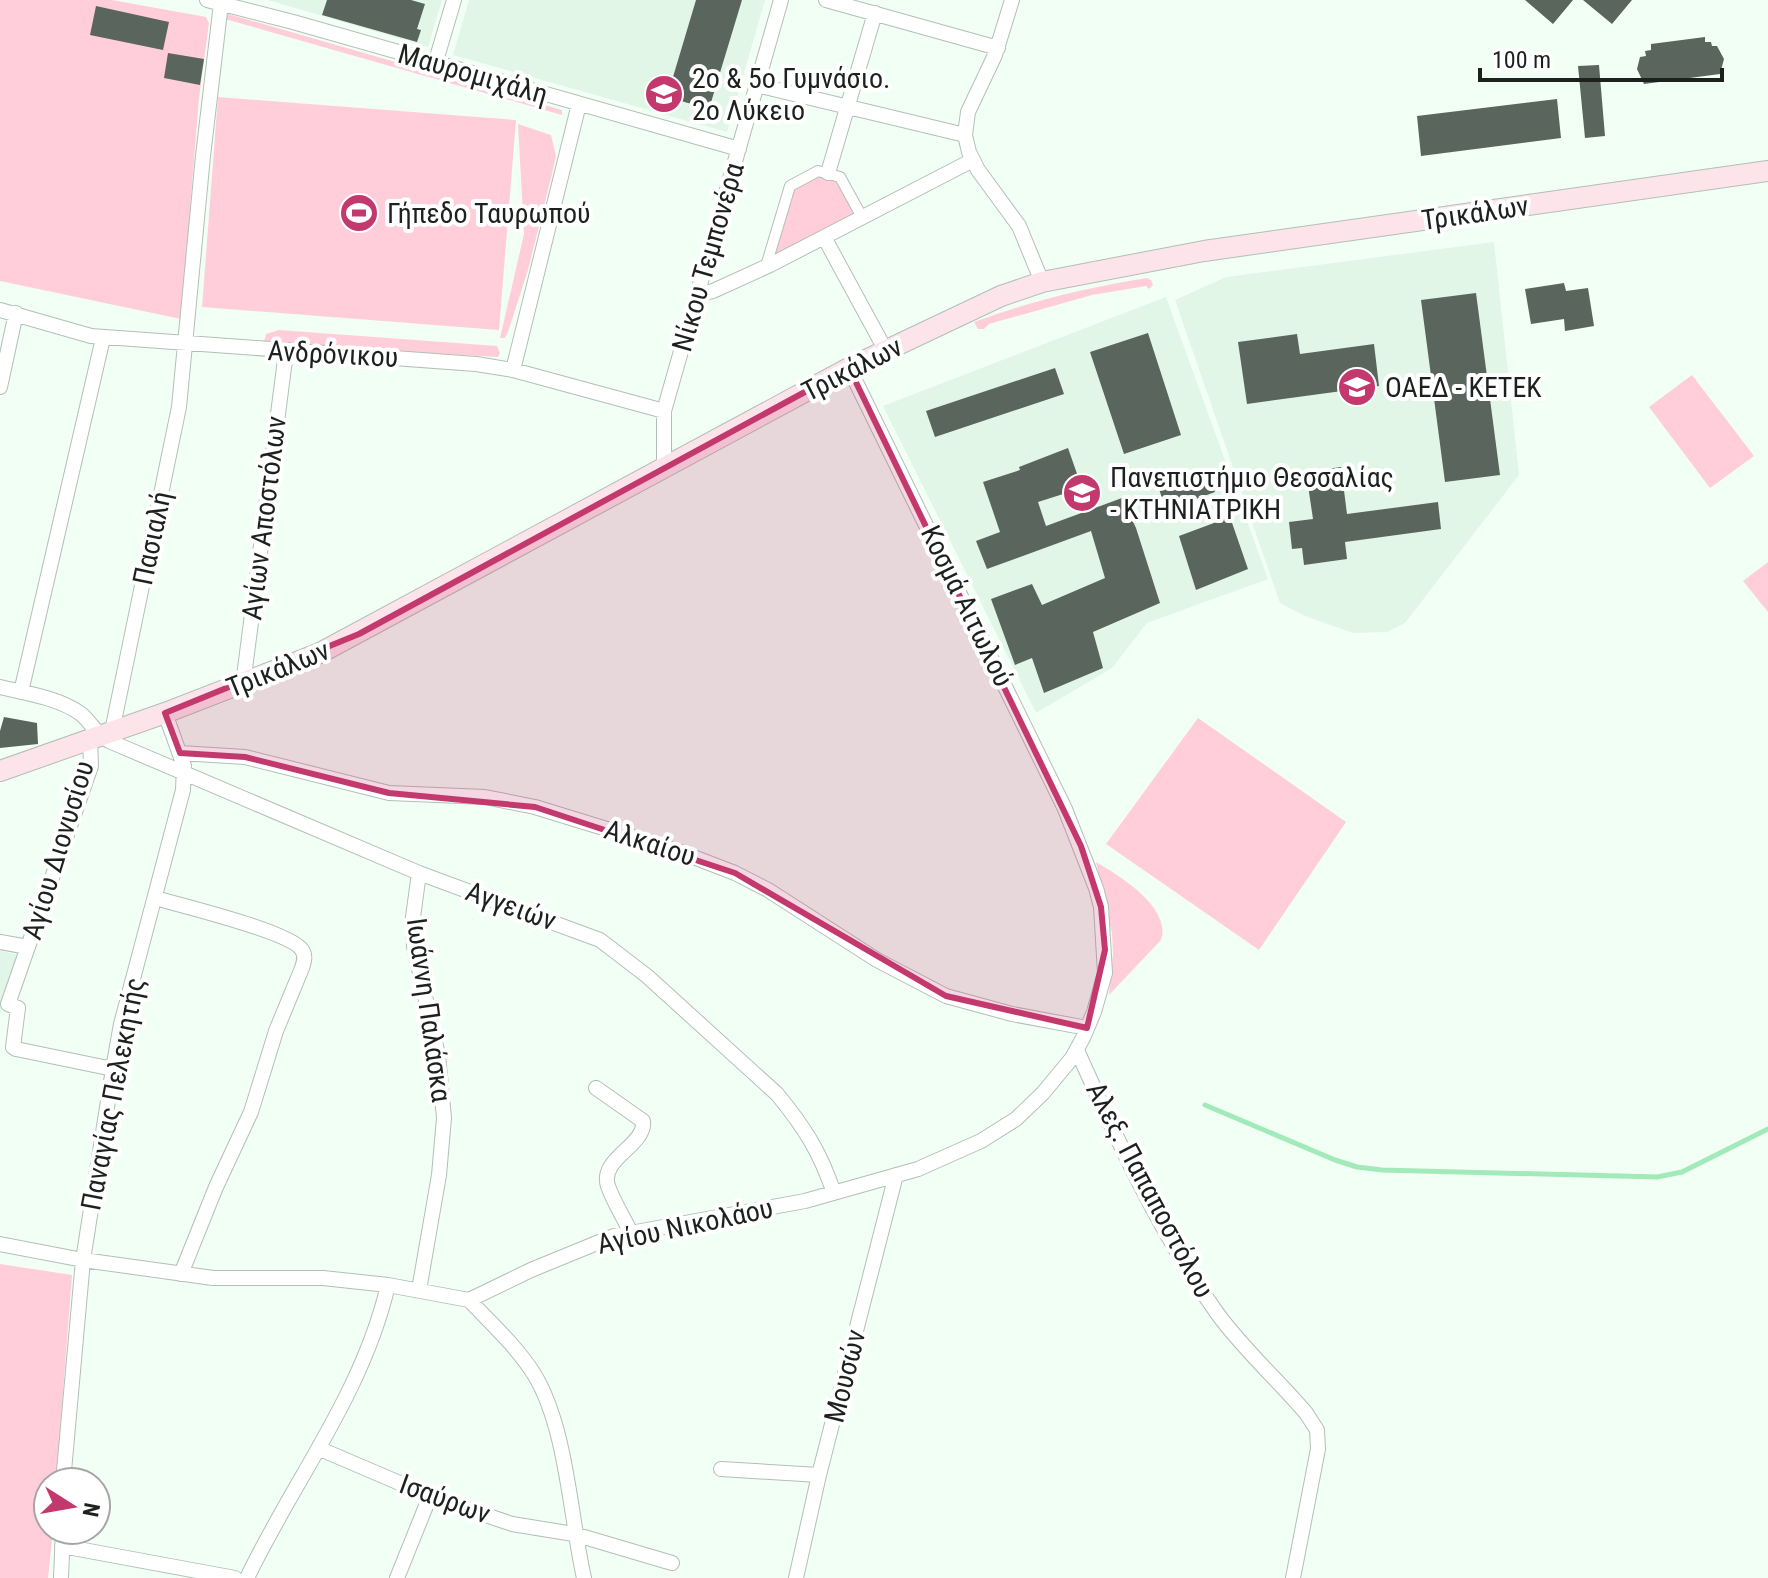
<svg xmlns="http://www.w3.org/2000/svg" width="1768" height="1578" font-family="'Roboto Condensed',sans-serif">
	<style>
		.built { fill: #e1f6e7 }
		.green { fill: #ffceda }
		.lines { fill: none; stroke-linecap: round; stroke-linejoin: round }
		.stream { stroke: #a3eaba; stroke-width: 5 }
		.building { fill: #5a655d }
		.pedestrian-casing { stroke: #b3bfb6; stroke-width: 12 }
		.minor-casing { stroke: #b3bfb6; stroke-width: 16 }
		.secondary-casing { stroke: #b3bfb6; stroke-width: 22 }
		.pedestrian { stroke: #fff; stroke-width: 10 }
		.minor { stroke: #fff; stroke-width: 14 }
		.secondary { stroke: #fde3ea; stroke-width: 20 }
		.marked { fill: #c3386d; fill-opacity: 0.2; stroke: #c3386d; stroke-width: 6; stroke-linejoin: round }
		.labels { text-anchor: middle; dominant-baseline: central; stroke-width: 8; stroke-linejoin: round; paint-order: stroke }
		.street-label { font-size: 28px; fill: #1d211e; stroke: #fff }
		.poi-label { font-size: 28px; fill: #1d211e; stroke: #fff; text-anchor: start }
	</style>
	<rect width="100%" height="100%" fill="#f2fff5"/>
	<!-- built -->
	<path class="built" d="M268,0H442L428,47Z
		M469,0H765L727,132L453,55Z
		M1494,242L1519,475L1405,623L1387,632L1353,633L1305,616L1280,603L1175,300L1226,277Z
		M1166,297L1268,579L1147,623L1112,668L1036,713L883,406Z
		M0,951L20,955L0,1014Z"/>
	<!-- green -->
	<path class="green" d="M0,0H112L206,17L209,23L199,98L181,319L0,281Z
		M225,13L562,110V115L225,19Z
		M218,97L516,120L499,330L202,307Z
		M518,124L551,135L556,156L552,174L528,270L509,329L505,338H500L524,234Z
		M818,174L837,179L859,218L769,264L792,188Z
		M1147,278L1151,280L1153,285L1149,289L1146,286L1092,295L989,324L984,329H978L974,322C1031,301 1088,287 1147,278Z
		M279,330L497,346L500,353L498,357L267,344L264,342L266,334Z
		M1692,375L1754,456L1710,488L1649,407Z
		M1768,562V612L1743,581Z
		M1198,718L1346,822L1259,950L1106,844Z
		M1096,862C1119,875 1172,908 1161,940L1109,995L1113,954L1112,933Z
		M0,1264L72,1275L56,1482H48V1530H53L48,1578H0Z"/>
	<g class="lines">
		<!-- stream -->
		<path class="stream" d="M1205,1105L1335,1160L1357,1167L1382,1170L1657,1177L1682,1172L1768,1129"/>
	</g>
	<!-- building -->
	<path class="building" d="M327,0H411L425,4L417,29L421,30L417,42L322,15Z
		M696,0H742L709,109L667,97Z
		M1525,0H1573L1553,24Z
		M1583,0H1632L1612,24Z
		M96,6L169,22L163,50L90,35Z
		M1705,37V42H1711L1712,46H1717L1724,59L1720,74L1644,84L1637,69L1640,57L1646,56L1645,51L1651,50V44Z
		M168,53L204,59L200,85L164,78Z
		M1599,65L1605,136L1585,138L1578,66Z
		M1557,99L1561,138L1421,156L1417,116Z
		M1564,283L1566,291L1588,288L1594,326L1565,331L1564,319L1531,324L1525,289Z
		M1476,293L1500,475L1445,482L1421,300Z
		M1148,333L1181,435L1124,454L1090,352Z
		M1297,334L1300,354L1374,344L1379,386L1247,404L1238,342Z
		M1055,368L1064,394L935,437L926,411Z
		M1068,448L1082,488L1038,502L1046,526L1122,498L1136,528L1160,603L1093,632L1103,668L1044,693L1032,658L1015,665L991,599L1032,584L1042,605L1105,578L1091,531L987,569L976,541L1000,532L983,482L1020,470L1019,467Z
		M1341,467L1347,514L1438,502L1441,529L1345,542L1347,559L1304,565L1302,548L1292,549L1289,522L1313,519L1306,472Z
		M1208,472L1215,492L1166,510L1159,489Z
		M1230,517L1248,569L1196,590L1179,536Z
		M4,717L37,723L38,744L0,748V731Z"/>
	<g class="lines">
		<defs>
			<path id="pedestrian" d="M766,266L790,186L818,171L840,177L862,217"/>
			<path id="minor" d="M207,0L293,22L739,149
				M826,0L998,48
				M1012,0L995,55L968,112L965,135L969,152L978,170L1019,226L1042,282
				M435,64L454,0
				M757,85L965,135
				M828,173L875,13
				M824,237L886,351
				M697,295L713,291L770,265L973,160
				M0,310L91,336L476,364L513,370L664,411
				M513,370L579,104
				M0,387L16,313
				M664,469V411L781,0
				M243,684L286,352
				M0,687C26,693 59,698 81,714C92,723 96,735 109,741L419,873L600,940L647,976L777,1094C805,1128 820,1152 834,1193
				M21,692L103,338
				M112,731L179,407L203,156L221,3
				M90,739L91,766L8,1004L18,1008L13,1047L16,1049L113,1069
				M180,753L245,757L389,793L485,797L535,807L675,850L735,873L768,890L877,960L946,996L1012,1014L1087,1028
				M419,873L413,917L414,946L438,1055L444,1118L439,1175L419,1290
				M155,898C180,905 291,932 302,950C306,956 304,962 302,968L276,1031L251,1112L216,1187L181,1274
				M0,942L28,947
				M1077,1050C1117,1140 1159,1232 1217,1313C1243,1349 1278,1380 1306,1413L1317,1430L1318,1449L1293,1578
				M596,1088L643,1121C646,1146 599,1158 608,1186C613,1201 624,1218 631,1233
				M0,1244L83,1260L213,1278H323L388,1285L469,1300L531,1270L614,1236L805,1201L918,1169L981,1141L1016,1119L1043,1093L1072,1058L1083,1038L1094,1012L1105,973L1101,907L1096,888L1065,809L849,368
				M469,1300C491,1323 517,1347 534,1374C567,1428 570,1516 584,1578
				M320,1449L430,1496L512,1524L574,1534L672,1563
				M721,1469L819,1475
				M63,1482L83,1260L113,1069L121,1024L183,790L184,766L165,713
				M62,1546L235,1578
				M61,1578L63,1530
				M247,1578C294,1480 363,1393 388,1285
				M397,1578L430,1496
				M796,1578L819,1475L896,1175"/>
			<path id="secondary" d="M0,771L165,713L320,653L849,368L1001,296L1042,282L1204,251L1768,171"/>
		</defs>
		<!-- pedestrian casing -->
		<use href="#pedestrian" class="pedestrian-casing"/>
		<!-- minor casing -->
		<use href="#minor" class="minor-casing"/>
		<!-- secondary casing -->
		<use href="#secondary" class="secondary-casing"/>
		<!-- pedestrian -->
		<use href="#pedestrian" class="pedestrian"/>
		<!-- minor -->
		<use href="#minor" class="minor"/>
		<!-- secondary -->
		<use href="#secondary" class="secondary"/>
	</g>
	<!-- marked area -->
	<path class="marked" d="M849,368L1081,846L1101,907L1105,950L1087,1028L946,996L735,873L535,807L389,793L245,757L180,753L165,713L359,634Z"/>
	<!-- icons -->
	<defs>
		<symbol id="school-disc" viewBox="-11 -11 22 22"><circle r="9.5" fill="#c3386d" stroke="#fff"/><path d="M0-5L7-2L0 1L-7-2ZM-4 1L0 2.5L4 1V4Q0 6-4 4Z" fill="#fff"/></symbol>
		<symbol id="stadium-disc" viewBox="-11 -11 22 22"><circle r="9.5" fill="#c3386d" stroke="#fff"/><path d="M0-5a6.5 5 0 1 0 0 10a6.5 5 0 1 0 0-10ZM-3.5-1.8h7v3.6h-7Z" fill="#fff"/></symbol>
		<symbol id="university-disc" viewBox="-11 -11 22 22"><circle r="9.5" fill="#c3386d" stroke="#fff"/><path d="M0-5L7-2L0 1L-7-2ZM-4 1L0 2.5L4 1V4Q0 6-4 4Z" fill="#fff"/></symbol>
	</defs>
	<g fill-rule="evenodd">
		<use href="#school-disc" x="642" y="72" width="44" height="44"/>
		<use href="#stadium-disc" x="337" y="191" width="44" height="44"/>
		<use href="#school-disc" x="1335" y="365" width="44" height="44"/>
		<use href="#university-disc" x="1060" y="471" width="44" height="44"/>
	</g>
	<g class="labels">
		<!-- street labels -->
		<g class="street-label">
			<text transform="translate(473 74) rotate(16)">Μαυρομιχάλη</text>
			<text transform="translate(1475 213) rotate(-8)">Τρικάλων</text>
			<text transform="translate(708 257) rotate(-74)">Νίκου Τεμπονέρα</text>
			<text transform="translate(333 354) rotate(3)">Ανδρόνικου</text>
			<text transform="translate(852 369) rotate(-27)">Τρικάλων</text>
			<text transform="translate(264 518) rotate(-83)">Αγίων Αποστόλων</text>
			<text transform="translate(152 538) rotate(-78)">Πασιαλή</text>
			<text transform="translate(967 606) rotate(64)">Κοσμά Αιτωλού</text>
			<text transform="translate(278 669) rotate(-22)">Τρικάλων</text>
			<text transform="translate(650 843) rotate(18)">Αλκαίου</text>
			<text transform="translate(58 850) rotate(-73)">Αγίου Διονυσίου</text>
			<text transform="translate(511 906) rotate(20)">Αγγειών</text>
			<text transform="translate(429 1010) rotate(82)">Ιωάννη Παλάσκα</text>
			<text transform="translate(113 1094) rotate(-79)">Παναγίας Πελεκητής</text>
			<text transform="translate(1150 1190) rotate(62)">Αλεξ. Παπαποστόλου</text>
			<text transform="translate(685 1226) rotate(-12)">Αγίου Νικολάου</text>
			<text transform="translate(845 1376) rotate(-76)">Μουσών</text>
			<text transform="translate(445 1499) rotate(20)">Ισαύρων</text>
		</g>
		<!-- poi labels -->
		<g class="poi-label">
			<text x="692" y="78">2ο &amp; 5ο Γυμνάσιο.<tspan x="692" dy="32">2ο Λύκειο</tspan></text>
			<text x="387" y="213">Γήπεδο Ταυρωπού</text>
			<text x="1385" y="387">ΟΑΕΔ - ΚΕΤΕΚ</text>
			<text x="1110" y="477">Πανεπιστήμιο Θεσσαλίας<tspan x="1110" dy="32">- ΚΤΗΝΙΑΤΡΙΚΗ</tspan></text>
		</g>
	</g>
	<!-- north arrow -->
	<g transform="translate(72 1506) rotate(101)"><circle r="38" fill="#ffffff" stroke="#a5a6a5" stroke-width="2"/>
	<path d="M0-6L14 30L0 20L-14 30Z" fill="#c3386d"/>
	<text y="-12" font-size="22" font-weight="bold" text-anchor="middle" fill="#1d211e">N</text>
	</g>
	<!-- scale -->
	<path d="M1480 68v12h242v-12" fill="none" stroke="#1d211e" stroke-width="4"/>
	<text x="1492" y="68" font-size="24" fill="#1d211e" stroke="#ffffff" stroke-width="6" paint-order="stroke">100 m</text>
</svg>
